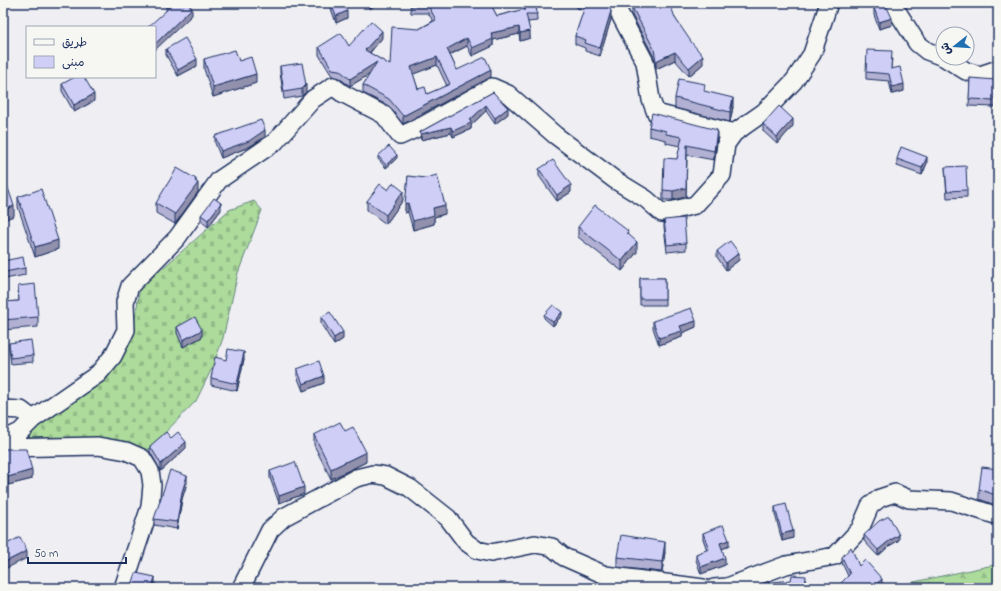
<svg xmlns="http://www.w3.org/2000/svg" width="1001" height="591" font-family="'Indie Flower','Playpen Sans Arabic',sans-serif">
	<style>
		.forest { fill: url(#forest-firs); stroke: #64857c }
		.cemetery { fill: url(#cemetery-stones); stroke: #64857c }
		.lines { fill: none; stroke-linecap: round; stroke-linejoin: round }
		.minor-casing { stroke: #1b2f5e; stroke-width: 20 }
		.minor { stroke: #f6f6f2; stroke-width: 17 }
		.wall { fill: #b2b1d4; stroke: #1b2f5e; fill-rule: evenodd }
		.shaded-wall { fill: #9190ad; stroke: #1b2f5e }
		.building { fill: #cfcef7; stroke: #1b2f5e; fill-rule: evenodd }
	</style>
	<defs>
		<pattern id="forest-firs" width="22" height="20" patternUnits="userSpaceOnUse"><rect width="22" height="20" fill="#acdb9b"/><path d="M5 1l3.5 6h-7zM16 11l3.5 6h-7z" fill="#93bc88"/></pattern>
		<pattern id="cemetery-stones" width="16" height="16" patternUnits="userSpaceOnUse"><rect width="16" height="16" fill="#acdb9b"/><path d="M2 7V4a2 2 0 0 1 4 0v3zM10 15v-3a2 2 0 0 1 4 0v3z" fill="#93bc88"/></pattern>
	</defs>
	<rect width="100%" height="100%" fill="#eeeef3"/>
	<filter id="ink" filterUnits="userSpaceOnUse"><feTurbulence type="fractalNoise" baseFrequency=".025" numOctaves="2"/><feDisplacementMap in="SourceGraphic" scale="8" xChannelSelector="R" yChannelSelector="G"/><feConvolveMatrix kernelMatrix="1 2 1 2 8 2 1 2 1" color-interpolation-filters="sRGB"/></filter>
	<g filter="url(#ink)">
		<!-- forest -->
		<path class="forest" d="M998,564V588H886Z"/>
		<!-- cemetery -->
		<path class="cemetery" d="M254,201L262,210L238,273L223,338L213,366L196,401L144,454L31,442L28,432L119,362L134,324L140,288L229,210Z"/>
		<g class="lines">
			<defs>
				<path id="minor" d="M892,3L917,43L927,51L943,57
					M945,58L966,71L980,75L998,69
					M734,133L764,112L794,81L812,54L829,3
					M3,409L21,410L33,419
					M3,440L20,432L33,419L98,374L113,356L126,330L125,302L130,286L177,238L219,180L275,142L313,99L333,86L342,93L384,115L400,136L424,125L492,87L508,94L555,135L615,180L646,199L662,213L695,205L722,175L726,144L734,133L656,113L651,100L645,62L614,3
					M3,448L98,446L126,451L142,458L150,471L152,485L150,507L123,588
					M241,588L270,530L284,517L356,478L373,474L386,476L410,488L448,518L466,542L477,550L491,553L535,544L552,547L564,557L605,575L703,588
					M714,588L727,587L786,565L835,556L860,529L870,506L880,498L895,493L909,499L951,501L998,516"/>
			</defs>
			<!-- minor casing -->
			<use href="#minor" class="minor-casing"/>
			<!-- minor -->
			<use href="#minor" class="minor"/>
		</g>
		<!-- wall -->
		<path class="wall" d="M329,3H344L347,18L336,23Z
			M364,3H377L370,9Z
			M410,3H490L497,16L525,9V3H536L537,21L528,22L530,38L520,41L519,34L493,40V46L472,56L467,46L450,55L457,70L491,77L403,124L389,106L363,93V85L370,74L350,86L339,78L332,76L319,55V47L349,46L382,38L370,53L390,65L419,29L433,21L428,13H411ZM437,65L447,86L427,94L418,89L413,74Z
			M577,3H604V5L611,19L600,56L585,51V48L575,44V36L584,10L577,8Z
			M166,5L192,15L166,11Z
			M632,7L675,18L703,64L689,76L675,60L656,69L654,57L632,15Z
			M874,8L892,25L879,29L874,15Z
			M166,49L197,66L178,76L166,55Z
			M892,58L891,69L904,91L892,94L889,81L866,79V72Z
			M204,59L239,61L256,83L213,97L204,69Z
			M280,66L306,92L302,96L284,99L280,73Z
			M970,78L996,86L995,107L969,106Z
			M62,84L94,101L74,112L62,91Z
			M493,92L508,114L495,124L486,111L471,125V129L453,137L451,133L421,140L420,132Z
			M675,98L733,107L730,122L675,108Z
			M763,124L793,126L777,144L763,131Z
			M649,127L717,139L714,160L687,155L686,197L673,200H663V190L677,159L680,146L666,143V140L649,136Z
			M215,136L265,137L249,147L221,158L215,143Z
			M378,156L397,158L386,168L378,159Z
			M897,159L927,163L922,175L897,166Z
			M945,167L967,190V197L947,198Z
			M539,169L571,192L557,201L539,176Z
			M408,176L445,214L434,217V224L413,230L408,212L405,213Z
			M196,181L198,192L175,224L156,213V203Z
			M388,190L403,200L386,224L367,210V201Z
			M18,197L58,249L35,257L18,207Z
			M221,210L208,227L201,221V215Z
			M664,220L686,243V250L667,252L664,227Z
			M578,227L628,235L637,252L622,271L578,237Z
			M717,251L739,260L726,270L717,257Z
			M3,261L25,268V275L5,279L3,268Z
			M640,278H665V305H640Z
			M18,286L38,317V327L3,330V302L19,301Z
			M544,315H562L553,326L544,318Z
			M321,317L343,339L334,345L321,324Z
			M653,321L696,327L682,333V337L659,345L653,328Z
			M177,327L202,337L183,347L177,333Z
			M9,343L33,355V362L11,364L9,349Z
			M244,359L237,391L211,385V378L226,360Z
			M297,369L324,383L303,391L297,376Z
			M345,431L366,462L331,479L314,445V435Z
			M171,438L186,448L161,471L150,452V446Z
			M3,449L32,479L8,485L7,481Z
			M998,469V506L979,499V489Z
			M270,471L304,494L279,503L270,478Z
			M187,483L182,499L177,529L154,525V519Z
			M775,507L793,538L782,541L775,514Z
			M703,533L729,546L722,549L725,565L701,574L696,560V554L707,550L703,539Z
			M864,535L899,540L889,546L878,556L864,541Z
			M665,552L662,572L617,567V557Z
			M842,557L859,566L882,585L848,576L842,563Z"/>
		<!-- shaded-wall -->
		<path class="shaded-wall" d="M370,3H377L370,9Z
			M192,8V15L155,50V44Z
			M347,11V18L336,23V16Z
			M611,11V19L600,56V48Z
			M892,18V25L879,29V22Z
			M519,27V34L493,40V46L472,56V48L491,33Z
			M382,31V38L365,58V50Z
			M530,31V38L520,41V33Z
			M467,38V46L447,56V49Z
			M972,42V48L967,54V48Z
			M675,52V60L656,69V61Z
			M703,56V64L689,76V68Z
			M437,57V65L411,75V67Z
			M197,59V66L178,76V70Z
			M377,62V70L350,86V79Z
			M491,70V77L403,124V116Z
			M256,74V83L213,97V87Z
			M904,84V91L892,94V87Z
			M306,85V92L302,96V89Z
			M94,94V101L74,112V105Z
			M733,98V107L730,122V112Z
			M486,105V111L471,125V129L453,137V131L470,120Z
			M508,108V114L495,124V118Z
			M793,119V126L777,144V137Z
			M451,127V133L421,140V134Z
			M265,130V137L249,147L221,158V151Z
			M717,130V139L714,160V151Z
			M687,145L686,197L673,200V191Z
			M397,155V158L386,168V165Z
			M927,157V163L922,175V168Z
			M196,179V185L198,183V192L175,224V214Z
			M571,185V192L557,201V195Z
			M403,191V200L386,224V215Z
			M221,203V210L208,227V220Z
			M408,203V212L405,213V204Z
			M445,205V214L434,217V224L413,230V221L433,208Z
			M14,206V216L3,220V210Z
			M58,240V249L35,257V247Z
			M637,242V252L622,271V261Z
			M739,253V260L726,270V263Z
			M562,312V315L553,326V322Z
			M696,321V327L682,333V337L659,345V338L680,326Z
			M202,330V337L183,347V340Z
			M343,332V339L334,345V338Z
			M244,352V359L237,391V384Z
			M324,376V383L303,391V384Z
			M186,442V448L161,471V464Z
			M366,452V462L331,479V469Z
			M32,470V479L8,485V477Z
			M7,472V481L3,483V474Z
			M187,476V483L182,499L177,529V522L182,492Z
			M304,487V494L279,503V496Z
			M793,531V538L782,541V534Z
			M899,535V540L889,546L878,556V550L889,541Z
			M729,540V546L720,550V543Z
			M665,542V552L662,572V562Z
			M27,551V558L3,570V563Z
			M725,558V565L701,574V567Z
			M155,577V583L154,588H152Z
			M882,579V585L879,588H872Z"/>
		<!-- building -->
		<path class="building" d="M168,3H187L192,8L155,44V27H148L169,8L166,5Z
			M331,3H344L347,11L336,16Z
			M411,3H490L497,16L525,9V11V3H536L537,14H526L530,31L520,33L519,27L491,33L493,39L472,48L467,38L447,49L457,70L485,57L491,70L403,116L389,99L363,85L377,62L350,79L339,70L332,69L319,47L341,33L349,46L371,21L382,31L365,50L390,65L392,27L419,29L436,20L428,5L411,6ZM437,57L450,84L427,94L425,87L418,89L411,67Z
			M586,3H603V5L609,7L611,11L600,48L585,43L586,40L575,36Z
			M640,3H670L675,18L692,43L703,56L689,68L675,52L656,61L654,49L632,7Z
			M886,5L892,18L879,22L874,8Z
			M955,28L962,34H950Z
			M185,38L197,59L178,70L166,49Z
			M967,38L972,42L967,48Z
			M235,50L239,61L251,57L256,74L213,87L204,59Z
			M867,50L892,51L891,69L900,67L904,84L892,87L889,74L866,72Z
			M302,63L306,85L302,89L284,92L280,66Z
			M75,77H84L94,94L74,105L62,84Z
			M970,78L996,80L995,100L969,99Z
			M679,79L705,84L704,91L733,98L730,112L675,98Z
			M493,92L508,108L495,118L486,105L470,120L471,123L453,131L451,127L421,134L420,132Z
			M779,106L793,119L777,137L763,124Z
			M652,113L717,130L714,151L687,145L686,188L673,191L663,190L664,158L677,159L682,137L666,134V131L649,127Z
			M261,120L265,130L249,141L221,151L215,136Z
			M389,146L397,155L386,165L378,156Z
			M901,147L927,157L922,168L897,159Z
			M553,160L571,185L557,195L539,169Z
			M966,166L967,190L947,191L945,167Z
			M177,168L196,179L195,181L198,183L175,214L156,203Z
			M437,175L445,205L433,208L434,215L413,221L408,203L405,204L408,176L426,178Z
			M393,183L403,191L386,215L367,201L380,184L388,190Z
			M7,185L14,206L3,210V186Z
			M41,189L58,240L35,247L18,197Z
			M214,198L221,203L208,220L201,215Z
			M595,205L628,231L627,233L637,242L622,261L578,227Z
			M684,218L686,243L667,245L664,220Z
			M730,241L739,253L726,263L717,251Z
			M23,257L25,268L5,272L3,261Z
			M640,278H665V299H640Z
			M35,284L38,317L3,320V302L19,301L18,286Z
			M553,305L562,312L553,322L544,315Z
			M691,308L696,321L680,326L682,331L659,338L653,321Z
			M330,312L343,332L334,338L321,317Z
			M195,317L202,330L183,340L177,327Z
			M31,340L33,355L11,358L9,343Z
			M228,349L244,352L237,384L211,378L215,357L226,360Z
			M319,361L324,376L303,384L297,369Z
			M340,422L345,431L353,427L366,452L331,469L314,435Z
			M166,432L171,438L178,432L186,442L161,464L150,446Z
			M3,449H26L32,470L8,477L7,472L3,474Z
			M295,462L304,487L279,496L270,471Z
			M982,467L998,469V496L979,489Z
			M170,470L187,476L182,492L177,522L154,519Z
			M786,504L793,531L782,534L775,507Z
			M889,516L899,535L889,541L878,550L864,535L879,521Z
			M723,525L729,540L720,543L725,558L701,567L696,554L709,549L703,533Z
			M621,535L665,542L662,562L617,557Z
			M20,537L27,551L3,563V546Z
			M851,547L859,566L865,560L882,579L872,588H836L850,574L842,557Z
			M136,573L155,577L152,588H130L132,585Z
			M792,575L806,576L805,588H764V583L791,580Z
			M831,585L833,588H826Z"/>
	</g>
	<!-- margin -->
	<rect width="1001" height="591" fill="none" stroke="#f6f6f2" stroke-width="16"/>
	<rect x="8" y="8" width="985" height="575" fill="none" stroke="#1b2f5e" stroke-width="1.5" filter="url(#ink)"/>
	<!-- legend -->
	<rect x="26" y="26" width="130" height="52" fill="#f6f6f2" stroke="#9ea6b7"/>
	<rect x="34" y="39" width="20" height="6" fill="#f6f6f2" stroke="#9ea6b7"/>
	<text x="62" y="46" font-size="12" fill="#1b2f5e">طريق</text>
	<rect x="34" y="56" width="20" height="12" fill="#cfcef7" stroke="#9ea6b7"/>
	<text x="62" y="66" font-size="12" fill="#1b2f5e">مبنى</text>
	<!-- north arrow -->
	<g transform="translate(955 46) rotate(253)"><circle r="19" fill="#f6f6f2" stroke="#9ea6b7"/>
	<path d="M0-3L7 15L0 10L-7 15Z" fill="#1f6fb2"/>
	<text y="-6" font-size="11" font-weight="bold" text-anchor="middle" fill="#1b2f5e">ش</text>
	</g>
	<!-- scale -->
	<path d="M28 557v6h98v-6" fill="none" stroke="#1b2f5e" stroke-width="2"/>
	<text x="34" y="557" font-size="12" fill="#1b2f5e" stroke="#f6f6f2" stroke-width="3" paint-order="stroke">50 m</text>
</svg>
